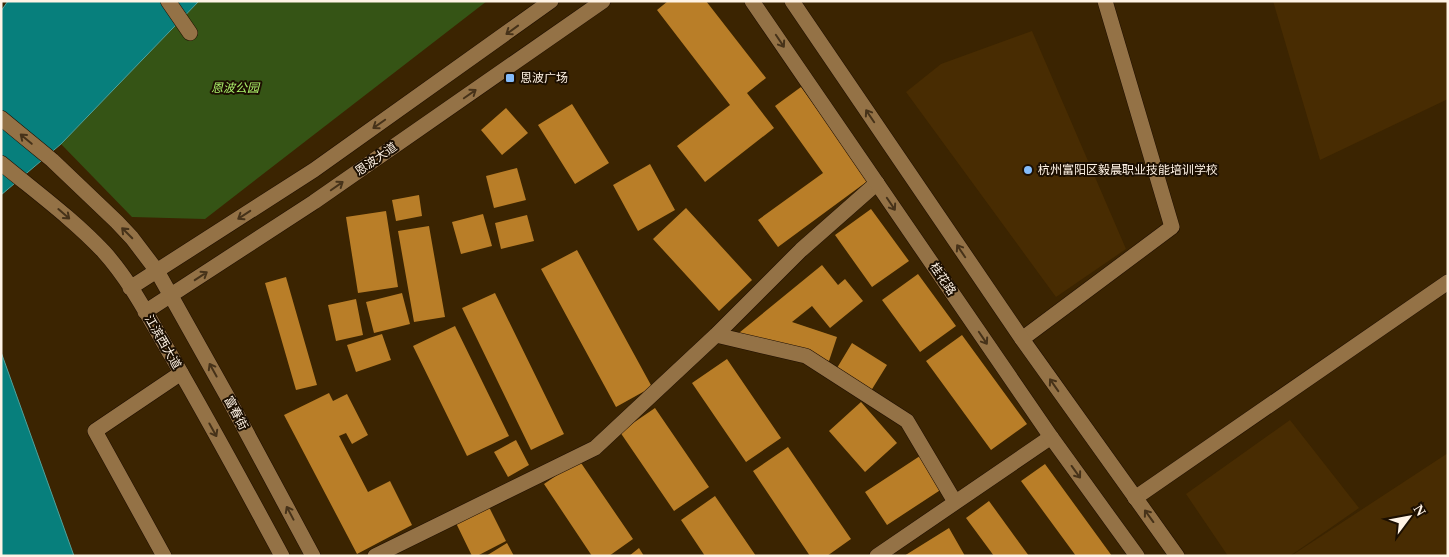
<svg xmlns="http://www.w3.org/2000/svg" width="1449" height="557" font-family="'Times New Roman','Noto Sans SC',serif">
	<style>
		.built { fill: #482c02 }
		.green { fill: #355415 }
		.water { fill: #077f7c; stroke: #51a29c }
		.building { fill: #b97e28 }
		.lines { fill: none; stroke-linecap: round; stroke-linejoin: round }
		.street-casing { stroke: #1e0e00; stroke-width: 16 }
		.secondary-casing { stroke: #1e0e00; stroke-width: 16 }
		.street { stroke: #947246; stroke-width: 15 }
		.secondary { stroke: #947246; stroke-width: 15 }
		.oneway { stroke: #463219 }
		.poi-dot { fill: #84bcfb; stroke: #1c0f01; stroke-width: 2 }
		.labels { text-anchor: middle; dominant-baseline: central; stroke-width: 4; stroke-linejoin: round; paint-order: stroke }
		.poi-label { font-size: 12px; fill: #fff3e5; stroke: #1c0f01; text-anchor: start }
		.park-label { font-size: 12px; font-style: italic; fill: #abf16a; stroke: #1c0f01 }
		.street-label { font-size: 12px; fill: #fff3e5; stroke: #1c0f01 }
	</style>
	<rect width="100%" height="100%" fill="#3b2401"/>
	<!-- built -->
	<path class="built" d="M1273,1H1448V99L1320,160Z
		M1032,31L1126,249L1056,297L906,92L941,64Z
		M1290,420L1359,508L1290,556H1228L1186,494Z
		M1448,453V556H1291Z"/>
	<!-- green -->
	<path class="green" d="M199,1H487L205,219L132,217L61,144Z"/>
	<!-- water -->
	<path class="water" d="M8,1H199L61,144L1,195V11Z
		M1,352L74,556H1Z"/>
	<!-- building -->
	<path class="building" d="M668,1H706L766,78L747,93L774,128L705,182L677,146L730,105L657,10Z
		M801,87L869,180L778,247L758,220L823,173L775,106Z
		M572,104L609,163L575,184L538,125Z
		M506,108L528,133L502,155L481,130Z
		M650,164L675,210L638,231L613,185Z
		M517,168L526,200L494,208L486,176Z
		M419,195L422,216L396,221L392,200Z
		M686,208L752,280L719,311L653,239Z
		M871,209L909,261L872,287L835,235Z
		M386,211L398,287L358,293L346,217Z
		M483,214L492,246L461,254L452,222Z
		M527,215L534,241L501,249L495,223Z
		M429,226L445,317L414,322L398,231Z
		M577,250L652,387L616,407L541,269Z
		M822,265L838,285L845,279L863,301L830,328L812,306L792,322L837,337L829,361L769,341L734,337Z
		M918,274L956,326L920,352L882,300Z
		M286,277L317,385L296,390L265,283Z
		M402,293L410,324L374,333L366,302Z
		M495,293L564,434L531,450L462,308Z
		M356,299L363,335L336,341L328,305Z
		M455,326L509,436L467,456L413,346Z
		M382,334L391,360L356,372L347,345Z
		M962,335L1027,424L991,450L926,361Z
		M852,343L887,365L869,394L834,373Z
		M727,359L781,438L746,462L692,383Z
		M329,393L333,401L347,394L368,435L352,444L346,433L339,436L368,492L390,481L412,525L357,554L284,415Z
		M861,402L897,443L865,472L829,431Z
		M655,408L709,487L674,511L620,432Z
		M516,440L529,465L508,477L494,452Z
		M788,447L851,539L827,556H810L753,471Z
		M926,452L948,485L887,525L865,492Z
		M579,460L633,539L609,556H592L544,484Z
		M1045,464L1112,556H1076L1021,481Z
		M715,496L756,556H705L681,520Z
		M989,501L1029,556H994L966,518Z
		M489,507L506,541L477,556H472L456,523Z
		M949,528L965,556H904Z
		M507,543L514,556H486Z
		M639,548L644,556H629Z"/>
	<g class="lines">
		<defs>
			<path id="street" d="M168,1L190,33
				M716,335L806,356L907,421L955,502
				M1022,339L1172,227L1105,1
				M1135,498L1448,282
				M164,556L95,431L181,373
				M375,556L595,448L716,335L801,250L877,183
				M877,556L1051,437"/>
			<path id="secondary" d="M752,1L1051,437L1137,556
				M792,1L1022,339L1177,556
				M1,118L52,160L117,222L132,238L157,271L227,396L313,556
				M1,163C36,192 73,219 104,252C132,283 151,322 172,357C210,423 246,489 282,556
				M130,288L314,170L551,1
				M145,312L314,202L603,1"/>
		</defs>
		<!-- street casing -->
		<use href="#street" class="street-casing"/>
		<!-- secondary casing -->
		<use href="#secondary" class="secondary-casing"/>
		<!-- street -->
		<use href="#street" class="street"/>
		<!-- secondary -->
		<use href="#secondary" class="secondary"/>
	</g>
	<!-- one-way arrows -->
	<defs><path id="oneway-shaft" d="M-6 0H5M1.5-3L5.5 0L1.5 3" fill="none" stroke-width="1.6" stroke-linecap="round" stroke-linejoin="round" transform="scale(1.25)"/></defs>
	<g class="oneway">
		<use href="#oneway-shaft" transform="translate(512 30) rotate(144)"/>
		<use href="#oneway-shaft" transform="translate(780 41) rotate(56)"/>
		<use href="#oneway-shaft" transform="translate(470 94) rotate(-35)"/>
		<use href="#oneway-shaft" transform="translate(870 116) rotate(-124)"/>
		<use href="#oneway-shaft" transform="translate(379 124) rotate(145)"/>
		<use href="#oneway-shaft" transform="translate(26 139) rotate(-140)"/>
		<use href="#oneway-shaft" transform="translate(337 186) rotate(-35)"/>
		<use href="#oneway-shaft" transform="translate(891 204) rotate(56)"/>
		<use href="#oneway-shaft" transform="translate(64 214) rotate(41)"/>
		<use href="#oneway-shaft" transform="translate(244 215) rotate(147)"/>
		<use href="#oneway-shaft" transform="translate(127 233) rotate(-135)"/>
		<use href="#oneway-shaft" transform="translate(961 251) rotate(-124)"/>
		<use href="#oneway-shaft" transform="translate(201 276) rotate(-33)"/>
		<use href="#oneway-shaft" transform="translate(983 338) rotate(56)"/>
		<use href="#oneway-shaft" transform="translate(213 370) rotate(-119)"/>
		<use href="#oneway-shaft" transform="translate(1054 385) rotate(-125)"/>
		<use href="#oneway-shaft" transform="translate(213 430) rotate(61)"/>
		<use href="#oneway-shaft" transform="translate(1076 472) rotate(54)"/>
		<use href="#oneway-shaft" transform="translate(290 513) rotate(-118)"/>
		<use href="#oneway-shaft" transform="translate(1149 516) rotate(-126)"/>
	</g>
	<!-- markers -->
	<g class="poi-dot">
		<rect x="505" y="73" width="10" height="10" rx="2.5"/>
		<circle cx="1028" cy="170" r="5"/>
	</g>
	<g class="labels">
		<!-- poi labels -->
		<g class="poi-label">
			<text x="520" y="78">恩波广场</text>
			<text x="1038" y="170">杭州富阳区毅晨职业技能培训学校</text>
		</g>
		<!-- park labels -->
		<g class="park-label">
			<text x="235" y="88">恩波公园</text>
		</g>
		<!-- street labels -->
		<g class="street-label">
			<text transform="translate(376 159) rotate(-35)">恩波大道</text>
			<text transform="translate(943 279) rotate(56)">桂花路</text>
			<text transform="translate(163 342) rotate(60)">江滨西大道</text>
			<text transform="translate(236 413) rotate(62)">富春街</text>
		</g>
	</g>
	<!-- border -->
	<rect width="1449" height="557" fill="none" stroke="#fff3e5" stroke-width="5"/>
	<!-- north arrow -->
	<g transform="translate(1409 517) rotate(58)" stroke="#1c0f01" stroke-width="4" paint-order="stroke">
	<path d="M0-4L9 19L0 12L-9 19Z" fill="#fff3e5"/>
	<text y="-8" font-size="14" font-weight="bold" text-anchor="middle" fill="#fff3e5">N</text>
	</g>
</svg>
